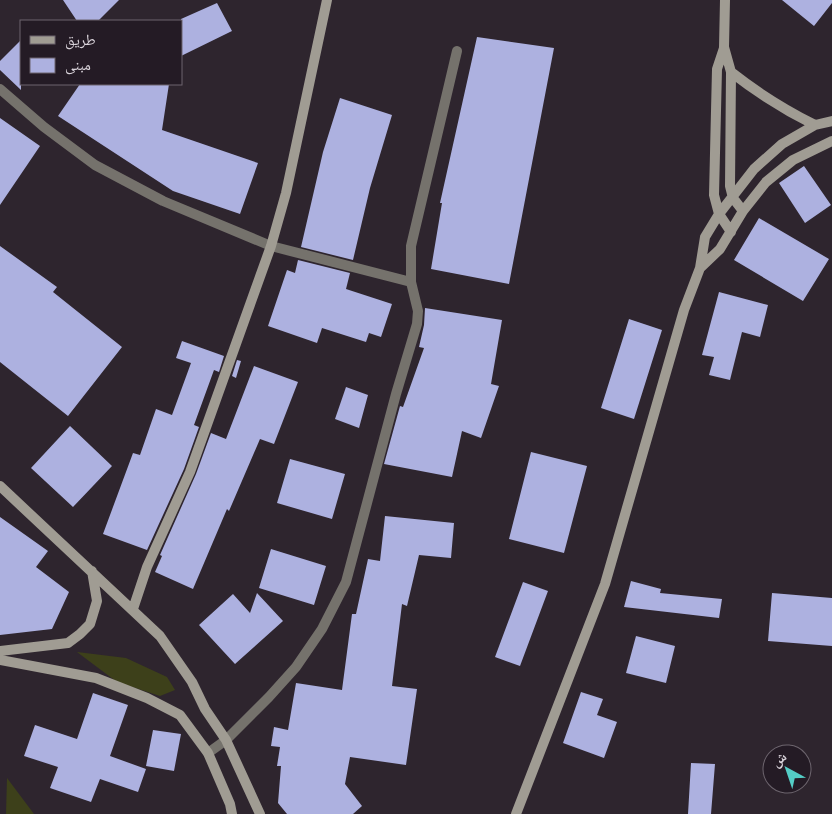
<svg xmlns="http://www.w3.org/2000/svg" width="832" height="814" font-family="'Space Grotesk','Noto Naskh Arabic',sans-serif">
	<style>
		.green { fill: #3d401a }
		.building { fill: #adb1e0 }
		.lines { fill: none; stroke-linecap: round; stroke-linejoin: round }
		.street { stroke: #75726c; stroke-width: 10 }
		.secondary { stroke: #a09c93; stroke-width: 10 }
	</style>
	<rect width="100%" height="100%" fill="#2e252e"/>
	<!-- green -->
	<path class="green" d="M77,652L126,658L167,677L175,690L160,696L117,682Z
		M7,778L34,814H6Z"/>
	<!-- building -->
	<path class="building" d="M63,0H119L98,21H77Z
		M782,0H832V3L814,26Z
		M217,3L232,31L181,56V19Z
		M477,37L554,48L509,284L431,269L442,203H440Z
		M21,40V90L0,70V61Z
		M80,84H169L162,130L258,163L240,214L173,191L58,116Z
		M340,98L392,115L370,188L353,260L301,247L323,152Z
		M0,118L40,146L0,205Z
		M804,166L831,205L805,223L779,183Z
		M759,218L829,259L803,301L734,260Z
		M0,246L57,287L53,292L122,347L68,416L0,362Z
		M298,260L350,273L346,289L392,304L381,337L369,333L366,342L322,328L317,343L268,326L287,270L295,273Z
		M719,292L768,305L760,337L742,332L730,380L709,375L714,357L702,355Z
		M425,308L502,320L491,384L499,386L481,438L462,431L452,477L384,464L400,406L403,407L424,348L419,347L424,325Z
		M629,319L662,330L634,419L601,408Z
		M182,341L224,356L219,372L214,370L194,425L199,427L184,469L147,550L103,534L133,453L140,455L156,409L172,415L191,363L176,358Z
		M237,360L241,361L236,378L232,376Z
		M254,366L298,382L274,444L260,439L229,511L227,509L193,589L155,572L162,556L160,555L196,474L211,433L226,439Z
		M346,387L368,395L359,428L335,419Z
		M70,426L112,466L73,507L31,468Z
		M531,452L587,466L564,553L509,539Z
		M290,459L345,474L332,519L277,503Z
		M385,516L454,523L451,558L419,555L407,606L402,604L392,686L417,689L406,765L350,757L345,784L362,806L353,814H287L278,803L281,766H277L280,747L271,746L274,727L288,730L296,683L342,690L352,614H356L368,559L380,561Z
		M0,517L48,551L36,567L69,592L52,629L0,635Z
		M271,549L326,566L314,605L259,588Z
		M631,581L661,589L660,593L722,599L719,618L624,607Z
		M523,582L548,591L520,666L495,657Z
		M257,593L283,621L235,664L199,625L233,594L250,613Z
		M772,593L832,598V646L768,641Z
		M636,636L675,646L666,683L626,673Z
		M581,692L603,699L597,715L617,722L604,758L563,743Z
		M93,693L128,705L110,756L146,769L138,792L100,779L91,802L50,788L58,767L24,756L35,725L77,739Z
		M153,730L181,734L174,771L146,766Z
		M691,763L715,764L711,814H688Z"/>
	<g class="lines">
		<!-- street -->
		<path class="street" d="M0,89L44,127L95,165L163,201L271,246L411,282
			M208,753L226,740L269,697L296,667L322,629L346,582L396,394L417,324L418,311L411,282V246L457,51"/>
		<!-- secondary -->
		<path class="secondary" d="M725,0L724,47L731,72L730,186L733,198L743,211
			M724,48L717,69L714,195L719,214L731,232
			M731,72C759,94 783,109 815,125
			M700,268L720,249L743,211L766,182L793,160L832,141
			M0,486L160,636L192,682L205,709L226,740L260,814
			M133,609L147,567L190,472L271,246L286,193L327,0
			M0,651L68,643L80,634L90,624L97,601L92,571
			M0,660L96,678L147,698L180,715L208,753L230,804L232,814
			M516,814L605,584L684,310L700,268L705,237L719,214L754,169L782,144L815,125L832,121"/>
	</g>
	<!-- legend -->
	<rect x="20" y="20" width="162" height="65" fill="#241b25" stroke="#6d656e"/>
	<rect x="30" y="36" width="25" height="8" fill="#a09c93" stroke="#6d656e"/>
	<text x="65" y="45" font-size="15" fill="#dad4db">طريق</text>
	<rect x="30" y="58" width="25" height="15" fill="#adb1e0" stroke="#6d656e"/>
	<text x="65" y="70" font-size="15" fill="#dad4db">مبنى</text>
	<!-- north arrow -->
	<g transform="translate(787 769) rotate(320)"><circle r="24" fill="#241b25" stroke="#6d656e"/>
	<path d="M0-4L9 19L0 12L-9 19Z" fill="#54cdc6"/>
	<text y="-8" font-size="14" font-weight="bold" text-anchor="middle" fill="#dad4db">ش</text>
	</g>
</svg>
